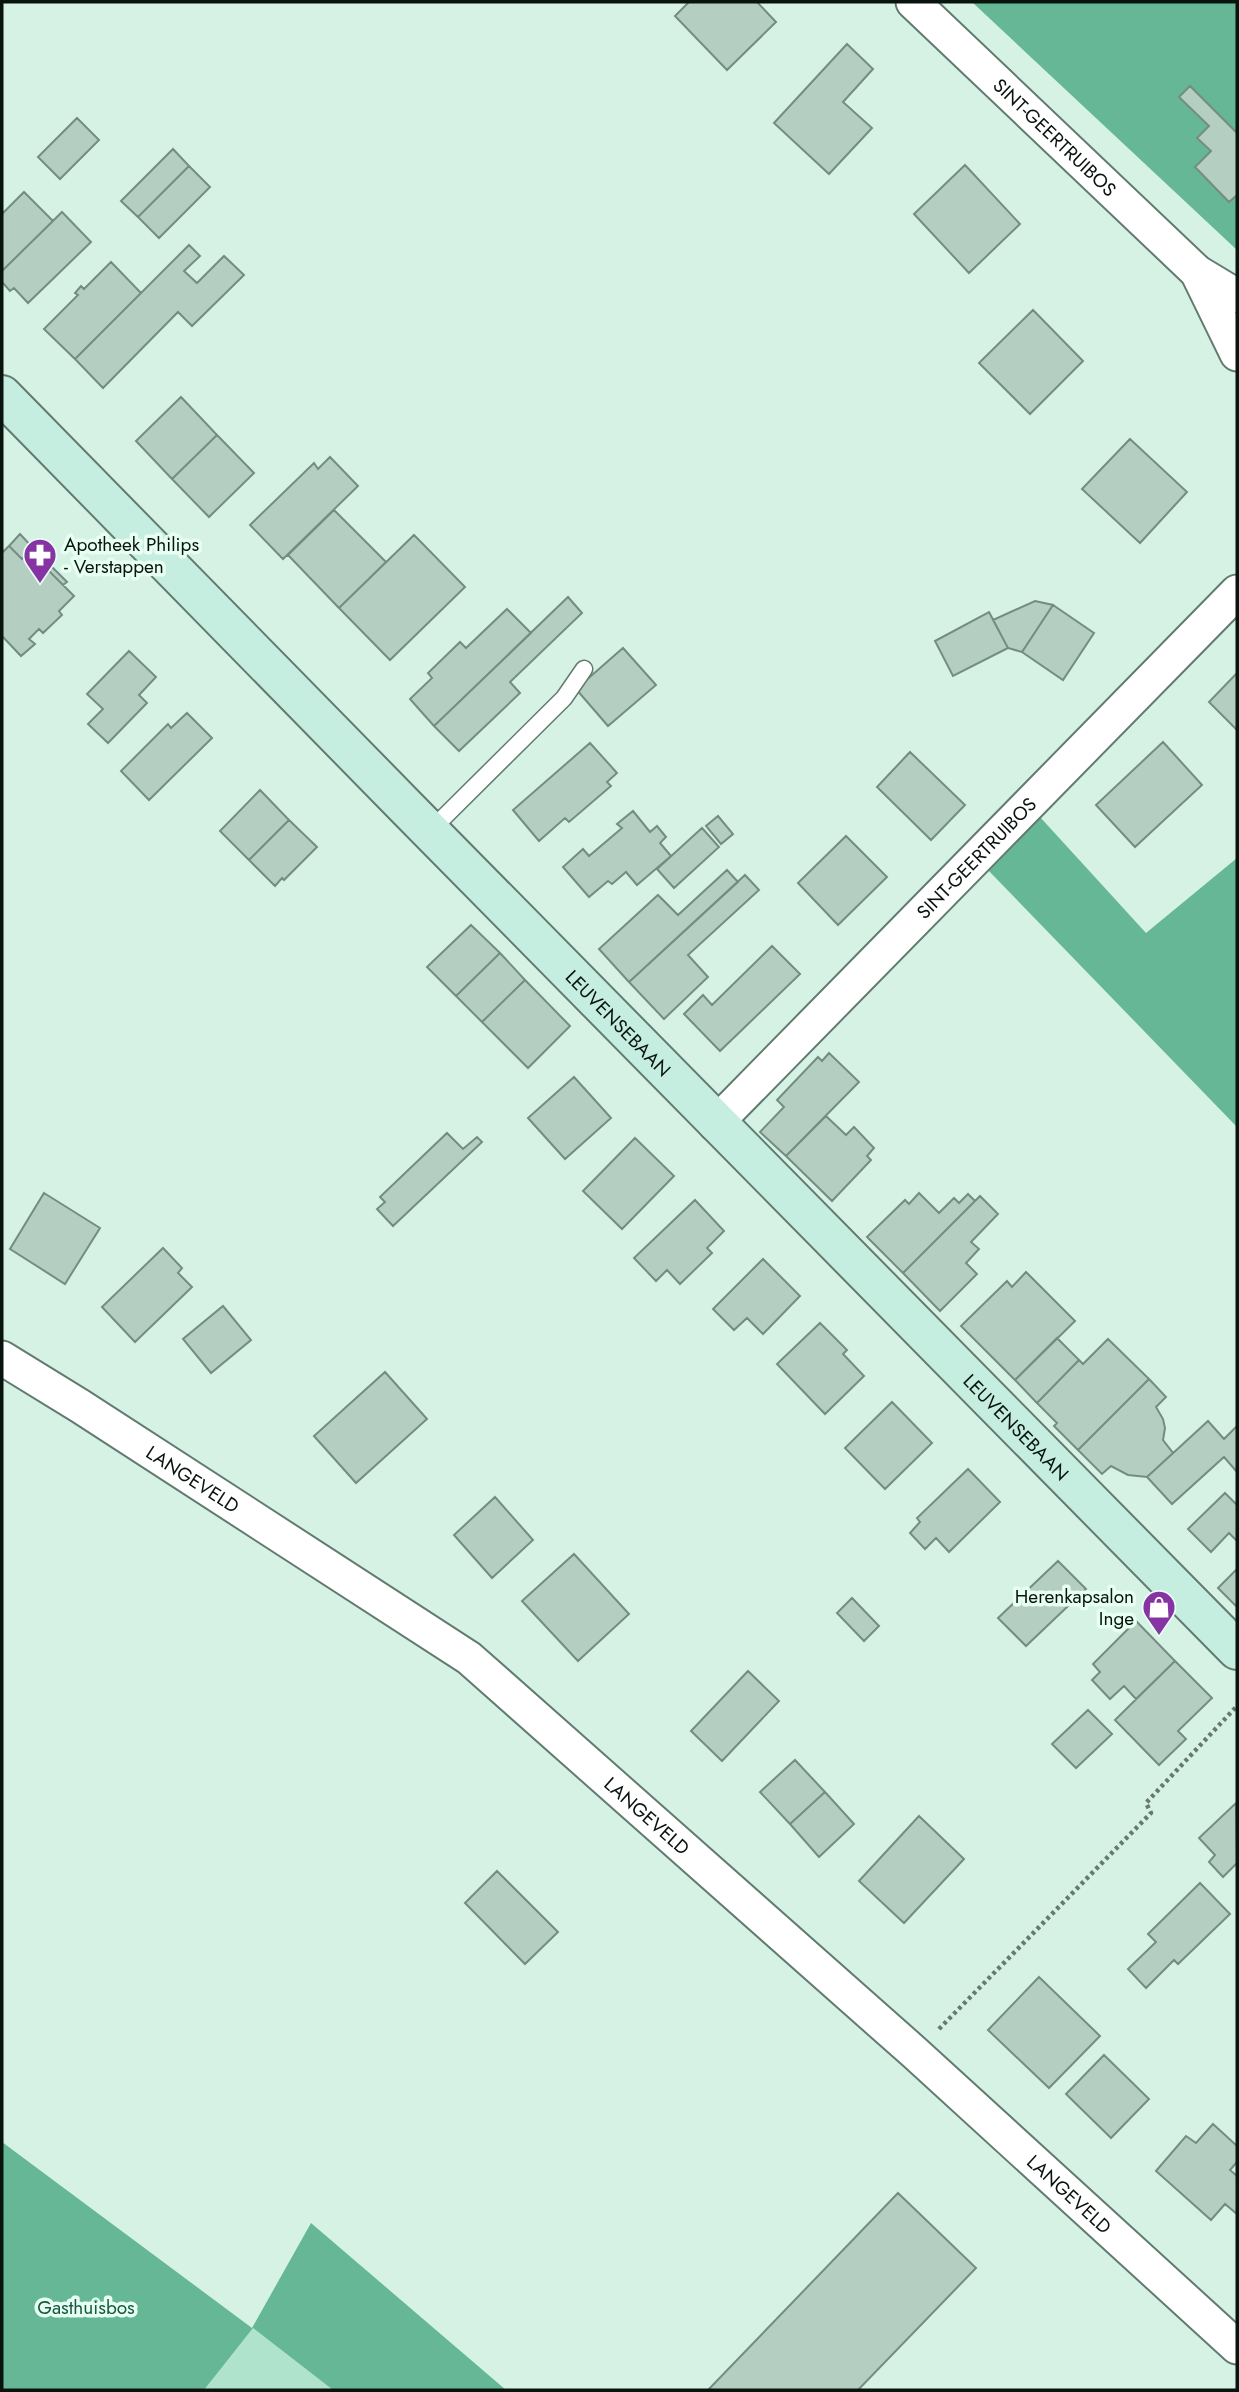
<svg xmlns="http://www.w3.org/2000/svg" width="1239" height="2392" font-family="Jost,sans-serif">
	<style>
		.green { fill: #afe3cc }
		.forest { fill: #65b796 }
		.building { fill: #b4cfc2; stroke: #748d82; stroke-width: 2 }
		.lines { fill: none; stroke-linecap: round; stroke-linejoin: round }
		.lane-casing { stroke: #627b70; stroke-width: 19 }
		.street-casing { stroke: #627b70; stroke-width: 37 }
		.secondary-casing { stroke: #627b70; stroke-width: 42 }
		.path { stroke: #677970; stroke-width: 4.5; stroke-dasharray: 3.5 3.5; stroke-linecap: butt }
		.lane { stroke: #fff; stroke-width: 16 }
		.street { stroke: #fff; stroke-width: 33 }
		.secondary { stroke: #c6eee0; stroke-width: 38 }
		.labels { text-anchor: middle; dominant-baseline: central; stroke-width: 7; stroke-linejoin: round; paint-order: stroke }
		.street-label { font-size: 19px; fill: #0a140f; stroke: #e7fef3 }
		.poi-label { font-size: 19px; fill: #0a140f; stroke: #e7fef3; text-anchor: start }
		.park-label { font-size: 19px; fill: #165741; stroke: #e7fef3 }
	</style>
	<rect width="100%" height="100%" fill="#d6f2e5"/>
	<!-- green -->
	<path class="green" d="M253,2328L333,2390H204Z"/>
	<!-- forest -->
	<path class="forest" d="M972,2H1237V250Z
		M1040,817L1146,933L1237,858V1127L988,870Z
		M2,2142L252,2328L311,2223L506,2390H333L253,2328L204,2390H2Z"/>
	<!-- building -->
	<path class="building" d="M689,2H757L776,22L727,70L675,16Z
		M847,44L873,69L843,102L872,128L829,174L774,123Z
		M1190,86L1237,133V195L1229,202L1195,167L1211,151L1197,138L1209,126L1179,97Z
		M77,118L99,140L60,179L38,157Z
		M173,149L189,166L138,217L121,201Z
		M965,165L1020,224L969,273L914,214Z
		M189,166L210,187L159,238L138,217Z
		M24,192L53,221L2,271V214Z
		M62,212L91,242L28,303L14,288L10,291L2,282V271Z
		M189,245L200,256L184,271L197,283L224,256L244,275L192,326L178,312L103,388L75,359Z
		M111,262L141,293L75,359L44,329L78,295L75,293L81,286L84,289Z
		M1033,310L1083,361L1030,414L979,363Z
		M181,397L217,435L172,479L136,441Z
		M217,435L254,473L209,517L172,479Z
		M1130,439L1187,492L1140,543L1082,489Z
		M330,457L358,486L283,559L250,525L314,463L318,469Z
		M334,510L386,562L339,608L288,555Z
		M20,534L33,548L22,559L9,546Z
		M414,535L465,587L390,660L339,608Z
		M9,546L22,559L34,549L31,553L74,596L59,611L62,615L43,633L39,629L29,639L35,644L21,656L2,636V553Z
		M34,549L67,582L63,585L31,553Z
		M568,597L582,613L510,682L520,693L459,751L434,726Z
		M1035,601L1053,605L1022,652L1008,648L993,620Z
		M1053,605L1094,633L1063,680L1022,652Z
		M507,609L531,633L434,726L410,699L432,678L428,673L460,642L466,648Z
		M989,612L1008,648L953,676L935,641Z
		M623,648L656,685L608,726L576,689Z
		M129,651L156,677L139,695L147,703L108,743L88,724L103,709L87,694Z
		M1237,673V730L1209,702Z
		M187,713L212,738L149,800L121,771L168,724L171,728Z
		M1163,742L1202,785L1135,847L1096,805Z
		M590,743L617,773L607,782L611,786L569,822L565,818L539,841L513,810Z
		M910,752L965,805L931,840L877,787Z
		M260,790L289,820L249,860L220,831Z
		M633,811L650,832L657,826L666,837L660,843L671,856L637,885L626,872L612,884L608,881L589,897L563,867L583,849L589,856L622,828L617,824Z
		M718,816L733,834L721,844L706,826Z
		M289,820L317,847L284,880L282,878L275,886L249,860Z
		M702,828L719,847L674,888L657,869Z
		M846,836L887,877L838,925L798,883Z
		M727,870L738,882L629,982L599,949L658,895L678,915Z
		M745,875L759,890L688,955L708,977L664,1019L629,982Z
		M471,925L500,953L456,996L427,967Z
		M772,946L800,974L720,1051L684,1014L703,995L712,1005Z
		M500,953L525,980L482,1022L456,996Z
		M525,980L570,1026L528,1068L482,1022Z
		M829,1053L859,1082L786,1156L760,1132L784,1107L777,1100L818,1057L822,1061Z
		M574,1077L611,1118L565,1159L528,1118Z
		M826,1116L846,1135L854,1127L874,1148L867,1156L871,1160L832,1201L786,1156Z
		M447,1133L463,1149L477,1137L482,1142L393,1226L377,1209L385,1202L380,1197Z
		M635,1138L674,1176L622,1229L583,1191Z
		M44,1193L100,1228L65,1284L10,1249Z
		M919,1193L939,1213L954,1198L959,1203L968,1194L975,1201L903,1273L867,1237L905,1200L909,1204Z
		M980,1196L998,1214L971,1242L979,1249L966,1263L977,1274L940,1311L903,1273Z
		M695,1200L724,1231L707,1248L712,1253L680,1284L667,1270L656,1281L634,1258Z
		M163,1248L182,1268L178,1273L192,1287L135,1342L102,1307Z
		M763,1259L800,1296L763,1334L747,1318L734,1330L713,1309Z
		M1026,1272L1075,1321L1015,1380L961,1326L1007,1281L1012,1287Z
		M223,1306L251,1340L211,1373L183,1339Z
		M820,1323L847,1350L843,1354L864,1376L825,1414L777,1364Z
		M1057,1338L1079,1360L1037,1403L1015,1380Z
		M1108,1339L1149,1379L1078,1450L1054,1426L1057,1423L1037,1403L1079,1360L1083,1364Z
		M385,1372L427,1419L356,1483L314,1436Z
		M1149,1379L1166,1397L1156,1407L1163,1419L1165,1428L1163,1440L1173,1453L1147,1477L1128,1475L1111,1466L1102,1474L1078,1450Z
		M892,1402L932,1443L885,1489L845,1448Z
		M1208,1421L1224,1439L1237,1426V1472L1224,1457L1172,1504L1147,1477Z
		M968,1469L1000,1502L949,1552L936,1538L925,1549L910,1533L920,1522L917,1518Z
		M1225,1493L1237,1505V1541L1229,1533L1211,1552L1188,1529Z
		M495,1497L533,1540L492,1578L454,1535Z
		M574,1554L629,1614L578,1661L522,1601Z
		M1058,1561L1086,1589L1026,1646L998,1618Z
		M1237,1569V1607L1218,1588Z
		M852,1598L879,1626L864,1641L837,1613Z
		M1136,1621L1175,1661L1136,1699L1124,1686L1110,1699L1092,1680L1100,1672L1093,1664Z
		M1175,1661L1212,1698L1178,1731L1186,1739L1159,1765L1115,1720Z
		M748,1671L779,1701L722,1761L691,1731Z
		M1088,1710L1112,1734L1076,1768L1052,1744Z
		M795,1760L825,1792L790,1824L760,1792Z
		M825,1792L854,1824L819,1857L790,1824Z
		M1236,1803L1237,1863L1223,1877L1209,1862L1215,1855L1199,1838Z
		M919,1816L964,1859L904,1923L859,1881Z
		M497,1871L558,1932L525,1964L465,1903Z
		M1200,1883L1230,1914L1178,1964L1174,1960L1146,1988L1128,1969L1156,1942L1148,1934Z
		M1039,1977L1100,2036L1049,2088L988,2030Z
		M1104,2055L1149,2099L1111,2138L1066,2094Z
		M1213,2124L1237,2146V2162L1230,2170L1237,2176V2214L1225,2204L1211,2220L1156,2171L1186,2136L1196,2143Z
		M898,2193L976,2268L858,2390H708Z"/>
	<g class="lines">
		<defs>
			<path id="lane" d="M431,830L564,698L584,669"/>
			<g id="street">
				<path id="s1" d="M913,2L1197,272L1237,296"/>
				<path d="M1197,272L1237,354"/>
				<path id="s2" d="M715,1124L1237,592"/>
				<path id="s3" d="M2,1358L80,1406L469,1658L915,2053L1237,2347"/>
			</g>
			<g id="secondary">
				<path id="s4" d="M2,395C413,814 824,1234 1237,1650"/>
			</g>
		</defs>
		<!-- lane casing -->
		<use href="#lane" class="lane-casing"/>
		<!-- street casing -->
		<use href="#street" class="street-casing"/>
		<!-- secondary casing -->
		<use href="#secondary" class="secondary-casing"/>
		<!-- path -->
		<path class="path" d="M939,2029L1151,1813L1146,1803L1237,1706"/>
		<!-- lane -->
		<use href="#lane" class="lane"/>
		<!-- street -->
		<use href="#street" class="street"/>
		<!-- secondary -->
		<use href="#secondary" class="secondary"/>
	</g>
	<!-- icons -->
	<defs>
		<symbol id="pharmacy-pin" viewBox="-11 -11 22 30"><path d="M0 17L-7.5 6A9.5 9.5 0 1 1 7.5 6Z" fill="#8634a4" stroke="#e7fef3"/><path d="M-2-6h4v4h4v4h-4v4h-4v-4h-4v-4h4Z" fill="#fff"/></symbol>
		<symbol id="shop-pin" viewBox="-11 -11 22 30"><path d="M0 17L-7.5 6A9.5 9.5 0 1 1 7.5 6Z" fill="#8634a4" stroke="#e7fef3"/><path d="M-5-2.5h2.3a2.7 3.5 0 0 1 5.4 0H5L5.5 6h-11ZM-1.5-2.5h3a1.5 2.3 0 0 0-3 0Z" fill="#fff"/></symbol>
	</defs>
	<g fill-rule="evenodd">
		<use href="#pharmacy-pin" x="21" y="536" width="38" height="52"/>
		<use href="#shop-pin" x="1140" y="1588" width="38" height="52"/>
	</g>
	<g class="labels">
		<!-- street labels -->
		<g class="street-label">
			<text stroke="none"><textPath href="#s1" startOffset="196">SINT-GEERTRUIBOS</textPath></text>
			<text stroke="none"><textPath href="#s2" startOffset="373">SINT-GEERTRUIBOS</textPath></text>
			<text stroke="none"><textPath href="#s4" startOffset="880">LEUVENSEBAAN</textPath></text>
			<text stroke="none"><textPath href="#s4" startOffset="1447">LEUVENSEBAAN</textPath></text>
			<text stroke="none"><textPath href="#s3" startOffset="226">LANGEVELD</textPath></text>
			<text stroke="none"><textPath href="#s3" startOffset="793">LANGEVELD</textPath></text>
			<text stroke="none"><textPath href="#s3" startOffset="1360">LANGEVELD</textPath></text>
		</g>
		<!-- poi labels -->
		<g class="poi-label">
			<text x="64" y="544">Apotheek Philips<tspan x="64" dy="22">- Verstappen</tspan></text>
			<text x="1134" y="1596" text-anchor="end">Herenkapsalon<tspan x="1134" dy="22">Inge</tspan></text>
		</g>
		<!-- park labels -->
		<g class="park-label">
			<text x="86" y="2307">Gasthuisbos</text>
		</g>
	</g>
	<!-- border -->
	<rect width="1239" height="2392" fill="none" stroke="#0a140f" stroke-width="7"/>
</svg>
